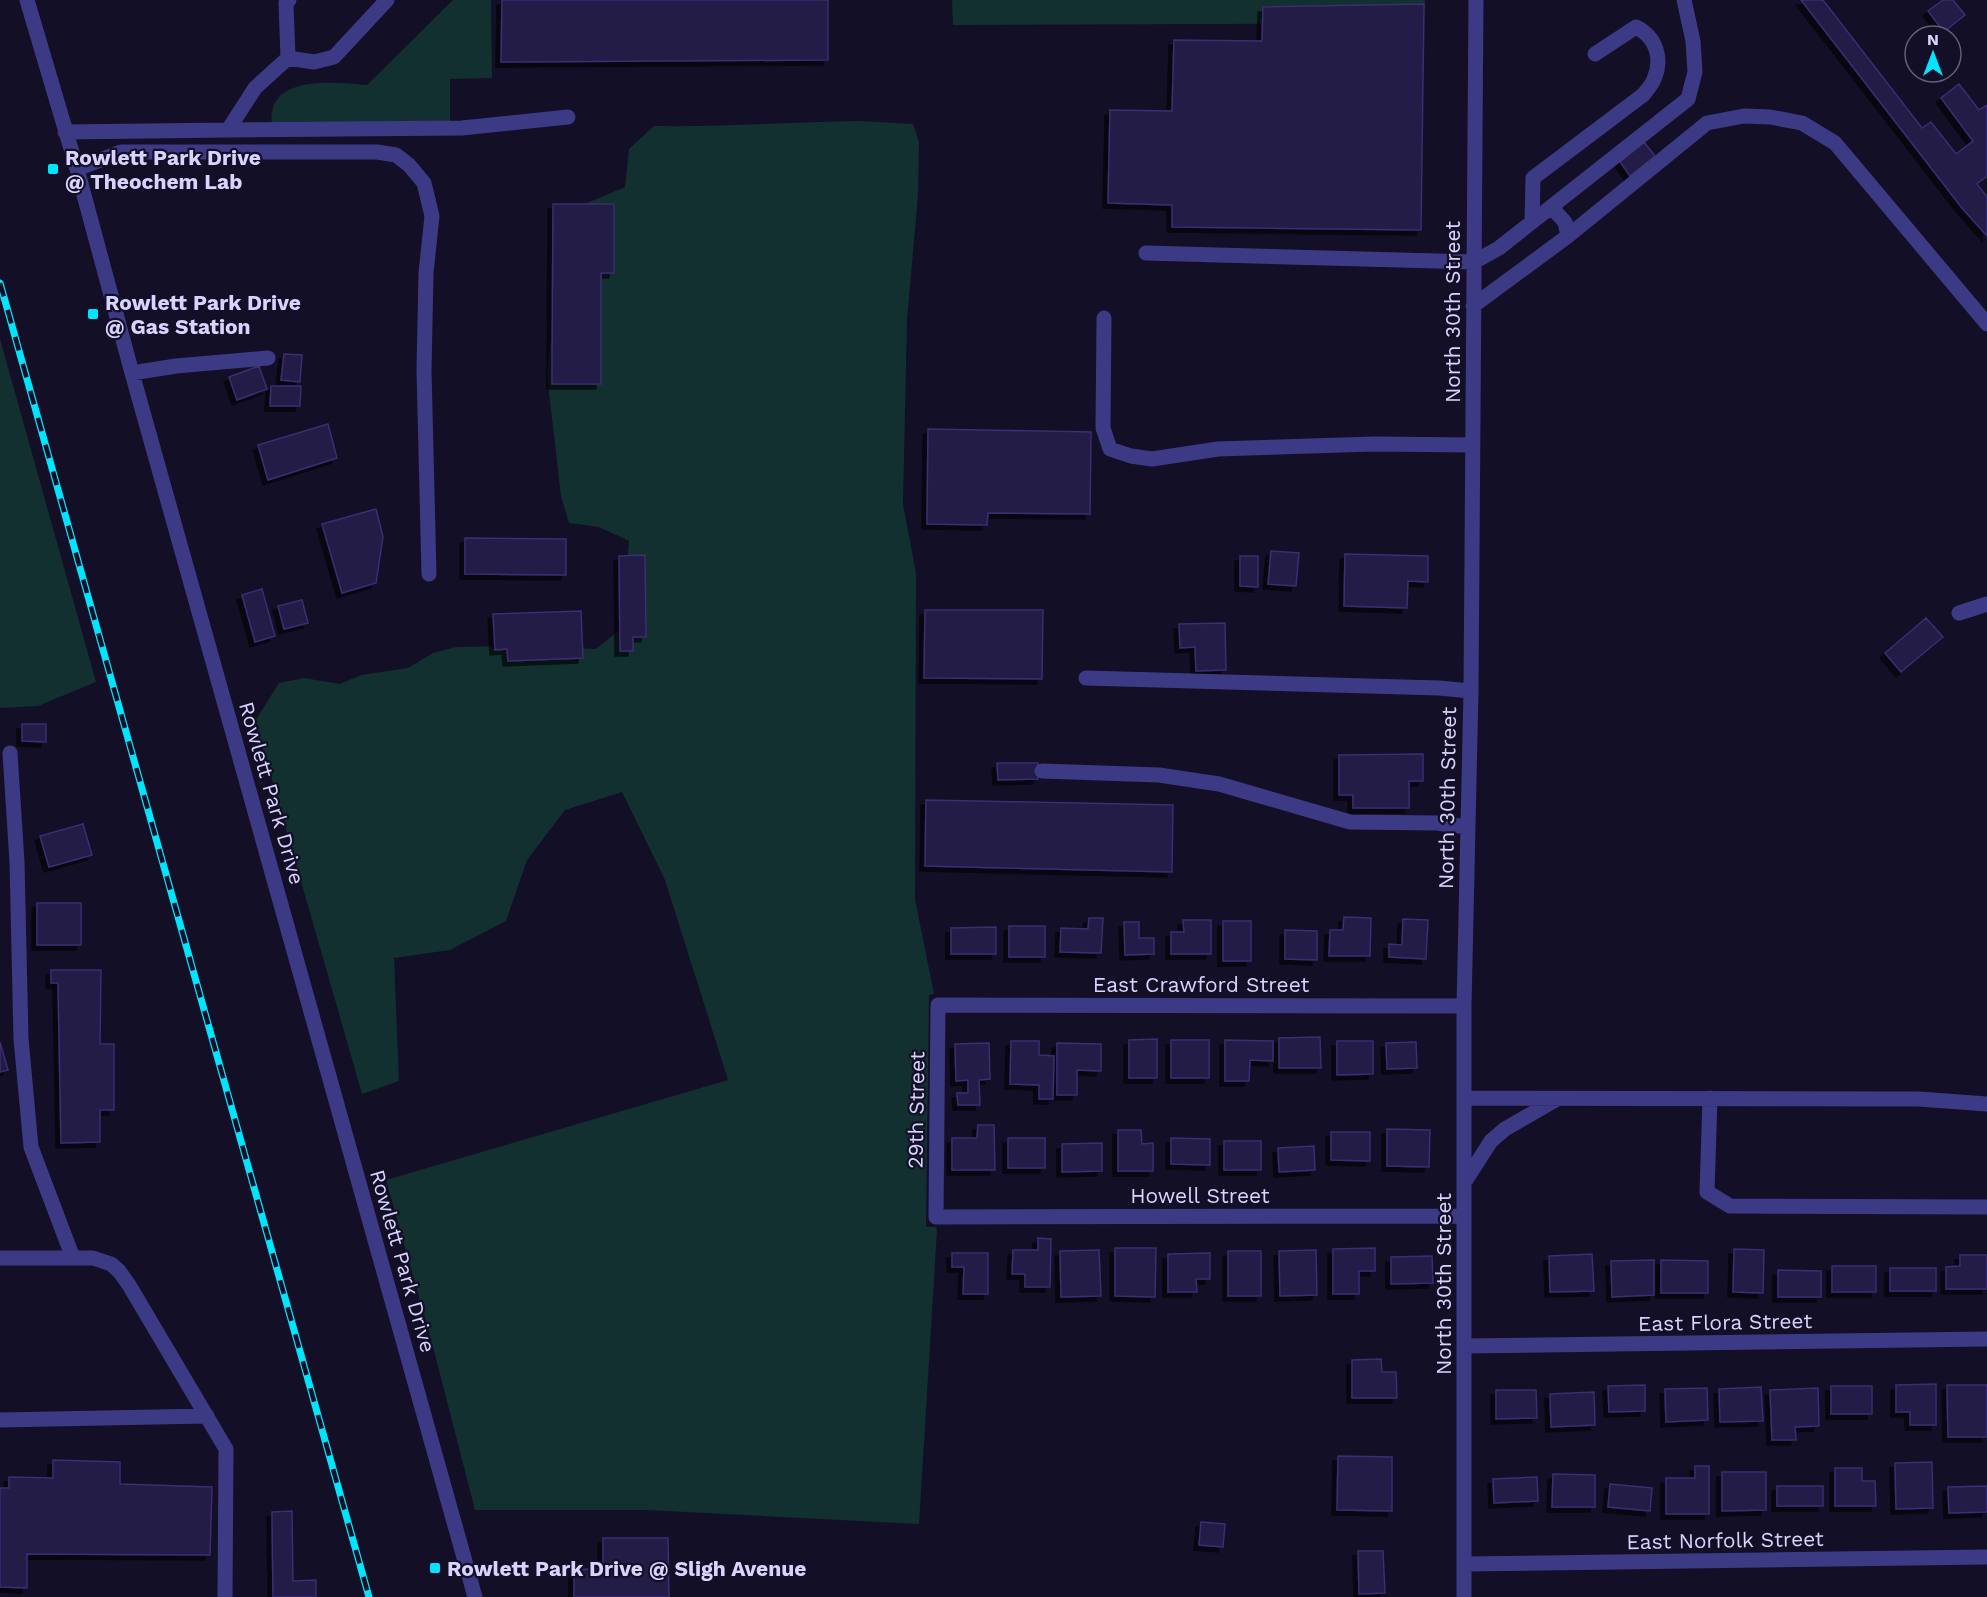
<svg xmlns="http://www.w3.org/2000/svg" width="1987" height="1597" font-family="'Work Sans',sans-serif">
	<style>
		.green { fill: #12302f }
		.building { fill: #241b47; stroke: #3b2d73; stroke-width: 1.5; filter: url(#shadow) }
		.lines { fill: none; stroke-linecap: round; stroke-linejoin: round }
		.minor { stroke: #3d3a85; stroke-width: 15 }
		.rail-casing { stroke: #00e5ff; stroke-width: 7 }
		.rail { stroke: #130f26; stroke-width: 4.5; stroke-dasharray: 14; stroke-linecap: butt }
		.poi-dot { fill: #00e5ff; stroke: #130f26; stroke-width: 2 }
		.labels { text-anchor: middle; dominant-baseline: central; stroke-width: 4.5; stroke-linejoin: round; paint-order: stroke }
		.poi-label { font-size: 21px; font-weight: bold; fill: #d9d4ff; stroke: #130f26; text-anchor: start }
		.street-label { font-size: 21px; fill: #d9d4ff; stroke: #130f26 }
	</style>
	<defs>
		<filter id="shadow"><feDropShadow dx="-5" dy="5" stdDeviation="0" flood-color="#0009"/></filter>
	</defs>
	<rect width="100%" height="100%" fill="#130f26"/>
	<!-- green -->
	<path class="green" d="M453,0H491L492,78L450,79V121L272,125C265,74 334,82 367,85Z
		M952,0H1425L1424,23L953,25Z
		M860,121L913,124L919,142L918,195L907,320L903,504L916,573L915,899L934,994L929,995L926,1227H936L937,1231L919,1524L647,1510H475L432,1343L386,1180L728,1080L665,880L622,792L565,810L527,860L506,921L450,950L394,958L399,1081L362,1094L255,721L279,683L304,678L340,684L361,675L408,668L433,653L456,647L516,646L596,649L622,628L629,541L599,527L569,523L561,496L547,375L560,252L587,203L625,187L629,149L654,126C723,127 791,122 860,121Z
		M0,339L96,682L38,706L0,708Z"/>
	<!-- building -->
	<path class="building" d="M502,0H828V60L501,62Z
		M1801,0H1823L1922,128L1931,122L1956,154L1973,141L1941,98L1959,84L1979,110L1987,105V176L1977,184L1987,197V236L1962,208Z
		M1943,0H1953L1965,15L1944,32L1928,11Z
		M1424,4L1421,230L1172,227V205L1108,203L1110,110L1172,111L1174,40L1262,41L1263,7Z
		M1644,142L1655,156L1630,176L1620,162Z
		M553,204H614V273H601V384H552Z
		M284,354L302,355L300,382L281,380Z
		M259,366L267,389L237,400L229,377Z
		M271,386H301L300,406H270Z
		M328,424L337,458L268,480L258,445Z
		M928,429L1091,432L1090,514L988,513L987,525L927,524Z
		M376,509L383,537L376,583L342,593L322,524Z
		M465,538L566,539V575L465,574Z
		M1271,551L1299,553L1296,586L1268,584Z
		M1345,554L1428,556V582L1408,581L1407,608L1344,606Z
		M645,555L646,637H633V651H620L619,556Z
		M1240,556H1258V587L1240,586Z
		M262,589L275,636L255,642L242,595Z
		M302,600L308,623L284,629L278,606Z
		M925,610H1043L1042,679L924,678Z
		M581,611L583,658L508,661L507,649L495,650L493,614Z
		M1926,618L1943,637L1901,672L1885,653Z
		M1225,623L1226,670L1196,671L1195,647L1180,648L1179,624Z
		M22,724H46V742L22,741Z
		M1423,754V781H1409V808H1353V795H1339V755Z
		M997,763H1038V779L998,780Z
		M926,800L1173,805L1172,872L925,866Z
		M83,824L92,855L49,867L40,836Z
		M37,903H81V945H37Z
		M1344,917L1371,918L1370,956H1329L1330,930H1343Z
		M1089,918H1103L1101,953L1060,952L1061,928L1088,929Z
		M1403,919L1428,920L1426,959L1389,957V944L1402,945Z
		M1183,920H1211V954H1171V932H1184Z
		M1223,921H1251V961H1223Z
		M1124,922H1139V938H1154V954L1125,955Z
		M1009,926H1045V957H1009Z
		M996,927V954H951V928Z
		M1285,930L1317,931V960L1285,959Z
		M51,970H101L100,1044H114V1110H100V1142L61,1143L58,983H51Z
		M1320,1037L1321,1068H1279V1038Z
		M1157,1039V1078H1129V1040Z
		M1171,1040H1209V1078H1171Z
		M1225,1040L1273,1041V1061L1250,1060L1249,1081H1225Z
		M1011,1041H1039V1055L1054,1056L1053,1099H1039V1085L1010,1084Z
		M1337,1041H1373V1074L1337,1075Z
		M0,1042L8,1070L0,1072Z
		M1416,1042L1417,1068L1387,1069L1386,1043Z
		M989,1043L990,1079L979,1080L980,1105H958L957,1093H968V1080L956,1081L955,1044Z
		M1057,1043L1101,1044V1071L1077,1070V1095H1057Z
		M978,1125H994L995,1170H952V1138H977Z
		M1387,1129L1430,1130L1429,1167L1387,1166Z
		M1118,1130H1141L1142,1144L1153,1143V1171H1118Z
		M1331,1132H1370V1161L1331,1160Z
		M1008,1138H1045V1168H1008Z
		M1171,1138L1210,1139V1165L1171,1164Z
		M1224,1141H1261V1170H1224Z
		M1102,1143V1171L1062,1172V1144Z
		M1314,1146L1315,1170L1279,1172L1278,1148Z
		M1038,1238L1051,1239L1050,1287H1025V1274H1012L1013,1250H1038Z
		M1115,1248H1156L1155,1297L1115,1296Z
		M1375,1248V1271H1359V1294H1333V1249Z
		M1734,1249L1764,1250L1763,1293L1733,1292Z
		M1099,1250L1101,1296L1061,1297L1060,1251Z
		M1316,1250L1317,1295L1280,1296L1279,1251Z
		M1228,1251H1261V1296H1228Z
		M952,1253H988V1294H963L964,1267H952Z
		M1210,1253V1279H1196L1197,1292H1168V1254Z
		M1592,1254L1594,1291L1550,1292L1549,1256Z
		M1960,1255H1987V1289H1946V1267L1960,1266Z
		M1432,1256L1433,1283L1391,1284V1257Z
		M1654,1260V1295L1612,1297L1611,1261Z
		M1661,1260L1708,1261V1293H1661Z
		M1832,1266H1876V1292H1832Z
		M1890,1268H1936V1291H1890Z
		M1778,1270L1821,1271V1297H1778Z
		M1381,1359L1382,1372H1396L1397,1398H1352V1360Z
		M1936,1384V1425H1910V1412H1896V1385Z
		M1645,1385V1411L1609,1412L1608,1386Z
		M1947,1385H1987V1437H1948Z
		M1831,1386H1872V1414H1831Z
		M1761,1387L1763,1421L1720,1422L1719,1389Z
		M1707,1388L1708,1420L1666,1422L1665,1389Z
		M1818,1388L1819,1426L1795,1427L1796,1440H1772L1770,1390Z
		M1496,1390H1536L1537,1418L1496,1419Z
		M1594,1392L1595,1425L1551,1427L1550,1394Z
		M1338,1456L1392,1457V1511L1337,1510Z
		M53,1460L120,1462V1484L212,1487L210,1555L27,1554V1588L0,1587V1488H9V1477L53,1478Z
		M1932,1462L1933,1508L1896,1509L1895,1463Z
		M1695,1466H1709V1514H1666V1478H1695Z
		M1835,1468H1862V1481H1875L1876,1506H1835Z
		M1722,1472H1766V1510L1722,1511Z
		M1553,1474L1595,1475V1507H1552Z
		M1537,1477L1538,1501L1494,1503L1493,1479Z
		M1610,1484L1652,1488L1650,1511L1608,1507Z
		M1777,1486H1823V1506H1777Z
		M1987,1486V1512L1949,1513L1948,1487Z
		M292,1511L293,1581L316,1580V1597H273L272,1512Z
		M1201,1522L1225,1524L1223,1547L1199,1545Z
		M603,1538H668L669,1597H574V1570L603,1568Z
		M1358,1551H1383L1385,1593L1359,1594Z"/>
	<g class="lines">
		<!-- minor -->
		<path class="minor" d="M27,0L77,169L132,373L475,1597
			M288,58L314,62L334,57L387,0
			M288,58L286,3L289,0
			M228,130L462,128L568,117
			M65,132L228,130L255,88L288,58
			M77,169L121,152H377L396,155L409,165L424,183L432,216L426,273L424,370L429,574
			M1532,222L1533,178L1643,95C1647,90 1652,85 1654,79C1663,58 1656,37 1636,27L1595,54
			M1568,236L1707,123L1744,116L1770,117L1802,123L1835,143L1987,324
			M1146,253L1474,262L1499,248L1688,99L1695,72L1693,41L1684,0
			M1473,306L1568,236L1565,222L1551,207
			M1104,318L1103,428L1110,449L1131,456L1152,459L1218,449L1374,444L1473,445
			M132,373L176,366L268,358
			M1959,613L1987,604
			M1086,678L1439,688L1471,691
			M10,753L17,862L21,1039L31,1147L73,1258
			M1042,771L1159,775L1219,784L1350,822L1437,823L1467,827
			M1464,1006L938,1005L936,1217L1464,1216
			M1464,1098L1919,1099L1987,1104
			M1710,1098L1707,1192L1730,1206L1987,1207
			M1464,1183L1491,1141L1505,1129L1557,1099
			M0,1258H93L111,1264L119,1271L129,1285L226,1449L225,1597
			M1464,1346L1987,1339
			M0,1420L207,1416
			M1464,1564L1987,1557
			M1464,1597V1006L1471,691L1476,0"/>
		<defs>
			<path id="rail" d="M0,283L369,1597"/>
		</defs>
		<!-- rail casing -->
		<use href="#rail" class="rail-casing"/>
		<!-- rail -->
		<use href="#rail" class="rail"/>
	</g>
	<!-- markers -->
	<g class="poi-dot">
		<rect x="47" y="163" width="12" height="12" rx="3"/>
		<rect x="87" y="308" width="12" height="12" rx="3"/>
		<rect x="429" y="1562" width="12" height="12" rx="3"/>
	</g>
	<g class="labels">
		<!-- poi labels -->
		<g class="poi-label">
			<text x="65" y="157">Rowlett Park Drive<tspan x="65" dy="24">@ Theochem Lab</tspan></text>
			<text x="105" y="302">Rowlett Park Drive<tspan x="105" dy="24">@ Gas Station</tspan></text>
			<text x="447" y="1568">Rowlett Park Drive @ Sligh Avenue</text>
		</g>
		<!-- street labels -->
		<g class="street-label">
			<text transform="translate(1452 312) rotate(-90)">North 30th Street</text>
			<text transform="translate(272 793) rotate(74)">Rowlett Park Drive</text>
			<text transform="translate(1447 798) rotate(-89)">North 30th Street</text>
			<text x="1201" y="984">East Crawford Street</text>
			<text transform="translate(916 1110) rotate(-89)">29th Street</text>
			<text x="1200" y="1195">Howell Street</text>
			<text transform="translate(403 1261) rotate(74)">Rowlett Park Drive</text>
			<text transform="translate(1443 1284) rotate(-90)">North 30th Street</text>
			<text transform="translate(1725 1322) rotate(-1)">East Flora Street</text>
			<text transform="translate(1725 1540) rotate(-1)">East Norfolk Street</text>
		</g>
	</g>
	<!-- north arrow -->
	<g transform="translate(1933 54)"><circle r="28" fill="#130f26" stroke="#625e7d" stroke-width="1.5"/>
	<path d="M0-4.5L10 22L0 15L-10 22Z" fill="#00e5ff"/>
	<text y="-9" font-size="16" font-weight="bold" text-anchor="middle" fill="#d9d4ff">N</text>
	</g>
</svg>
